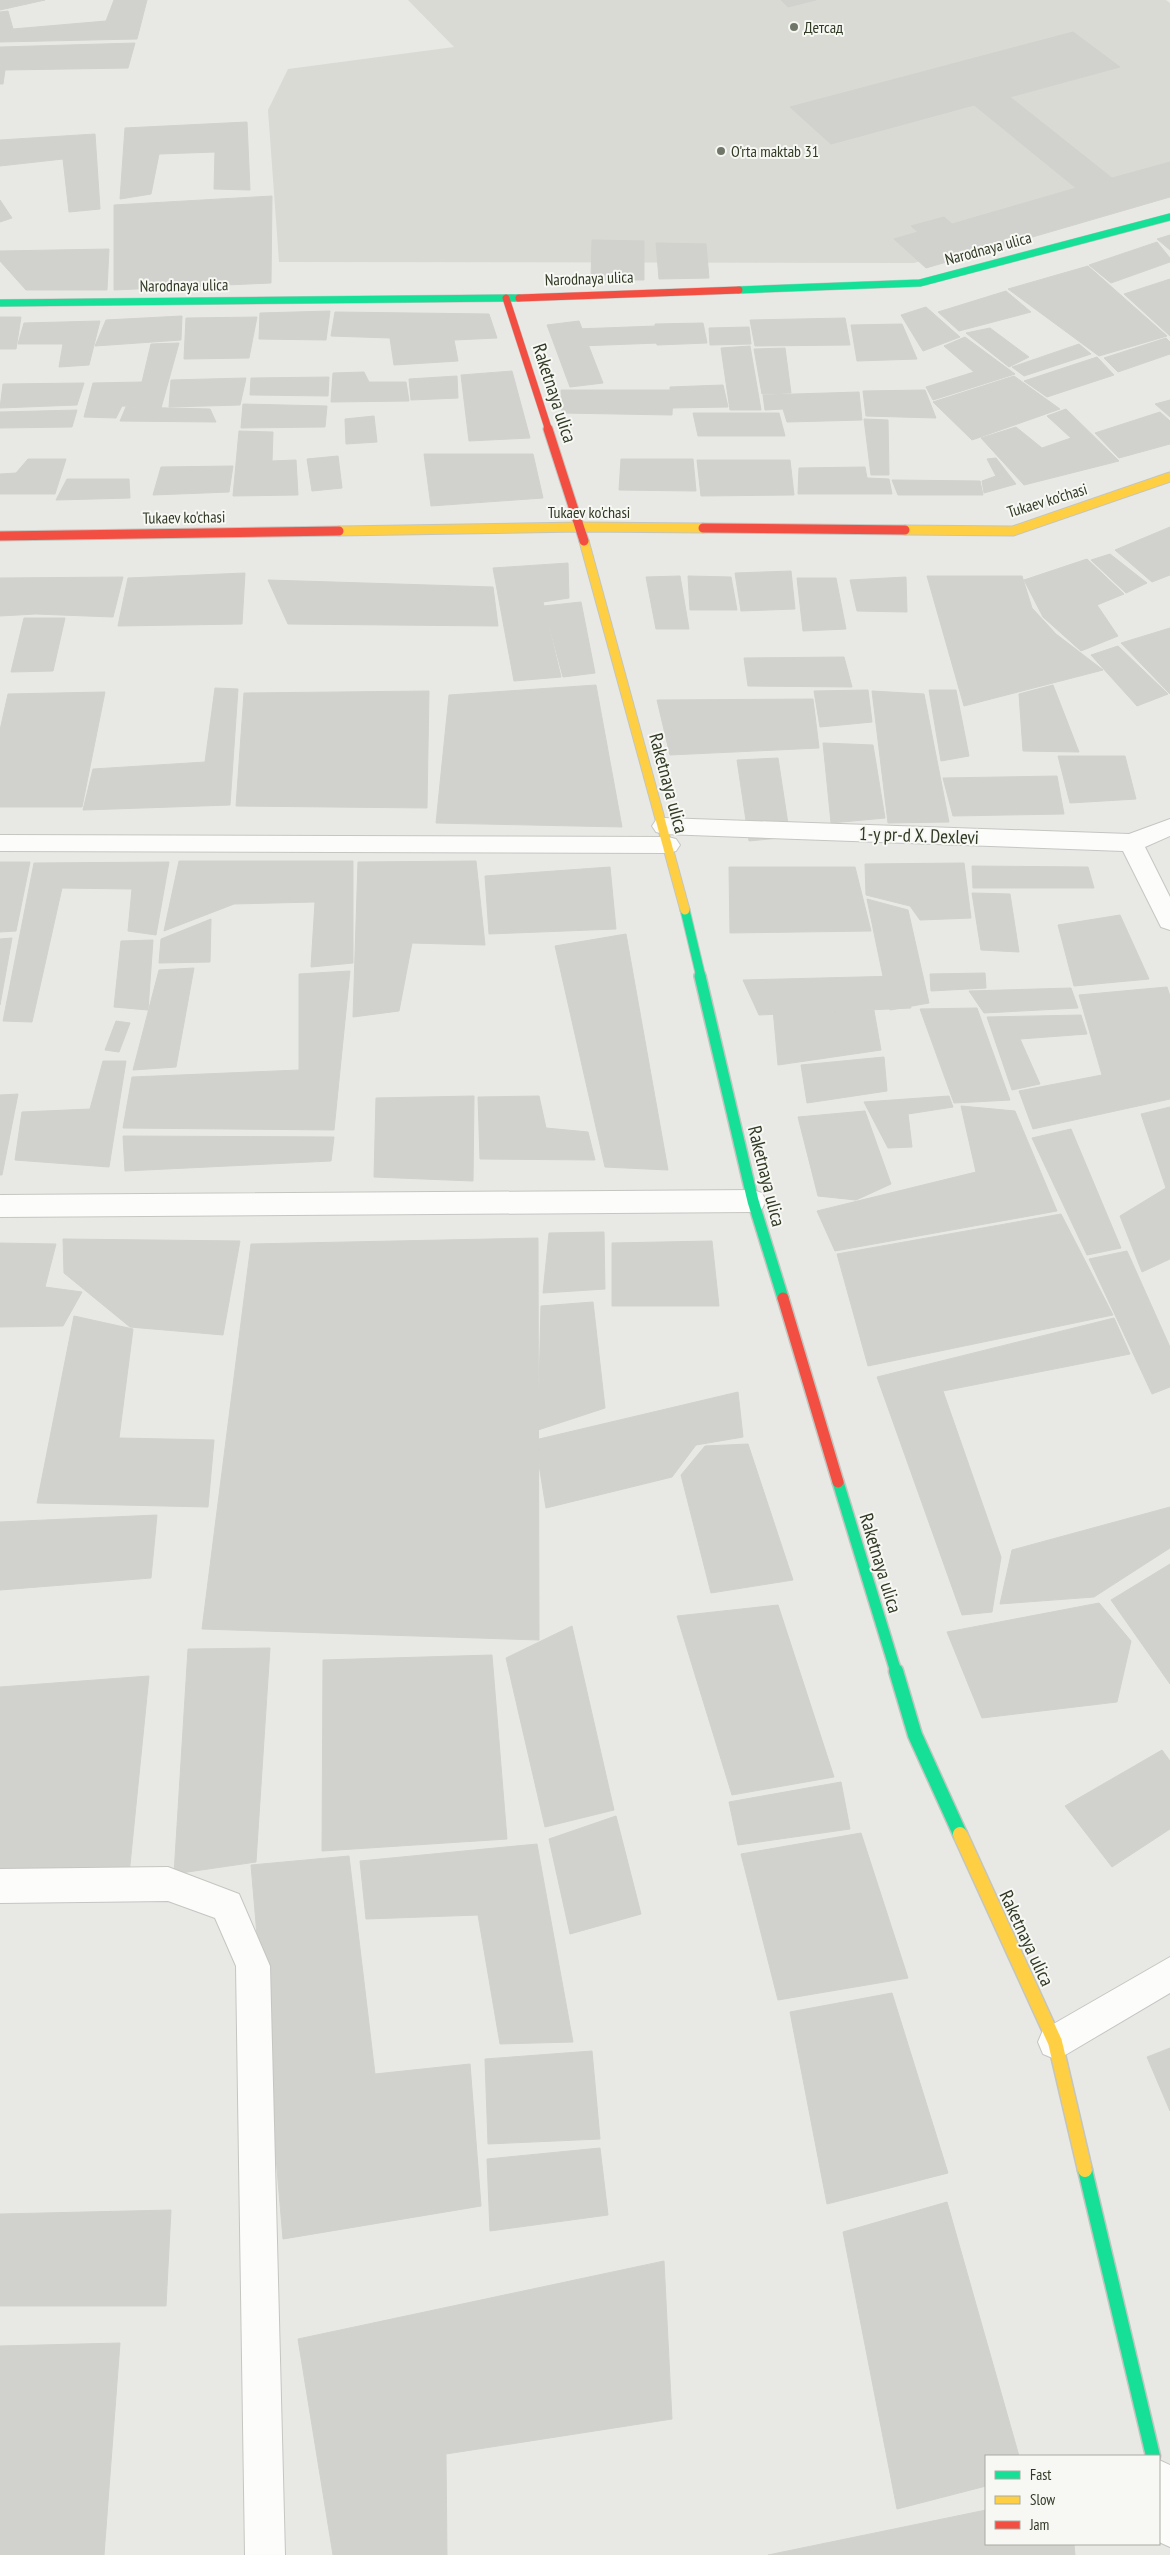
<svg xmlns="http://www.w3.org/2000/svg" width="1170" height="2555" font-family="'PT Sans Narrow',sans-serif">
	<style>
		.built { fill: #d9dad4 }
		.building { fill: #d1d2ce; stroke: #d1d2ce }
		.lines { fill: none; stroke-linecap: round; stroke-linejoin: round }
		.street-casing { stroke: #c5c6c2; stroke-width: 2 }
		.fast-far3-casing { stroke: #c3c5bf; stroke-width: 8 }
		.fast-far2-casing { stroke: #c3c5bf; stroke-width: 11 }
		.fast-far1-casing { stroke: #c3c5bf; stroke-width: 14 }
		.fast-casing { stroke: #c3c5bf; stroke-width: 17 }
		.slow-far1-casing { stroke: #c3c5bf; stroke-width: 11 }
		.slow-casing { stroke: #c3c5bf; stroke-width: 17 }
		.jam-far2-casing { stroke: #c3c5bf; stroke-width: 8 }
		.jam-far1-casing { stroke: #c3c5bf; stroke-width: 11 }
		.jam-casing { stroke: #c3c5bf; stroke-width: 14 }
		.street { fill: #fcfcfb; fill-rule: evenodd }
		.fast-far3 { stroke: #16e098; stroke-width: 7 }
		.fast-far2 { stroke: #16e098; stroke-width: 9 }
		.fast-far1 { stroke: #16e098; stroke-width: 11 }
		.fast { stroke: #16e098; stroke-width: 14 }
		.slow-far1 { stroke: #ffcf43; stroke-width: 9 }
		.slow { stroke: #ffcf43; stroke-width: 14 }
		.jam-far2 { stroke: #f24e42; stroke-width: 7 }
		.jam-far1 { stroke: #f24e42; stroke-width: 9 }
		.jam { stroke: #f24e42; stroke-width: 11 }
		.poi-dot { fill: #717768; stroke: #f7f8f4; stroke-width: 2 }
		.labels { text-anchor: middle; dominant-baseline: central; stroke-width: 4; stroke-linejoin: round; paint-order: stroke }
		.far-poi-label { font-size: 16px; fill: #313a25; stroke: #f7f8f4; text-anchor: start }
		.far-street-label { font-size: 16px; fill: #313a25; stroke: #f7f8f4 }
		.street-label { font-size: 19px; fill: #313a25; stroke: #f7f8f4 }
	</style>
	<rect width="100%" height="100%" fill="#e8e9e5"/>
	<!-- built -->
	<path class="built" d="M408,0H1166L1170,3V192L914,263L279,262L268,110L288,69L454,47Z"/>
	<!-- building -->
	<path class="building" d="M0,0H45L0,10Z
		M114,0H147L137,39L0,42V12L8,11L13,29L106,21Z
		M781,0H816L788,7Z
		M1073,32L1120,67L1010,97L1112,178L1170,162V197L926,268L894,239L918,232L911,226L944,217L952,224L1076,188L974,105L831,144L790,107Z
		M135,43L128,68L5,70L3,84H0V47Z
		M247,122L250,190L214,189L215,152L159,154L151,194L120,199L125,128Z
		M95,134L100,209L69,212L63,159L0,166V140Z
		M272,196L271,283L114,290V205Z
		M0,200L12,218L0,222Z
		M1170,235V250L1157,239Z
		M592,240L644,241V280H591Z
		M1157,242L1170,258V262L1111,283L1089,265Z
		M656,243L706,244L709,278L659,279Z
		M109,249L107,290H26L0,261V251Z
		M1088,266L1167,336L1099,356L1008,289Z
		M1170,279V336L1124,294Z
		M1006,291L1031,312L959,331L938,312Z
		M926,307L960,337L923,351L901,315Z
		M330,311L326,340L259,339L260,313Z
		M335,312L489,314L497,338L454,340L458,361L394,365L390,338L331,336Z
		M182,316L181,340L95,346L106,320Z
		M0,317H21L16,349H0Z
		M257,317L249,358L184,359L186,318Z
		M845,318L850,345L755,346L750,320Z
		M100,321L89,365L59,367L63,344H18L24,323Z
		M579,321L603,383L570,387L547,325Z
		M703,323L707,343L657,345L655,324Z
		M902,324L917,359L857,361L851,325Z
		M656,326L658,343L579,346L577,329Z
		M749,327L751,344L710,345L709,328Z
		M990,328L1029,357L1009,367L966,333Z
		M965,337L1015,374L933,400L926,387L974,372L944,346Z
		M1166,338L1170,342V354L1118,372L1104,358Z
		M179,343L161,408L122,406L116,418L84,417L93,383L142,382L151,344Z
		M1079,344L1091,354L1024,376L1012,367Z
		M750,346L761,410H730L721,348Z
		M785,348L791,393L762,394L754,349Z
		M1097,357L1114,375L1047,397L1024,381Z
		M512,371L530,438L469,441L461,375Z
		M364,372L369,382H406L409,401L331,402L333,373Z
		M457,376L458,398L411,400L409,379Z
		M1014,376L1060,409L972,440L933,402Z
		M329,377L328,396L250,395L251,378Z
		M246,378L240,405L169,407L171,380Z
		M84,383L77,405L0,408L3,384Z
		M723,385L728,407L671,408L670,387Z
		M561,390H673L672,415L562,413Z
		M925,390L936,418L866,416L863,391Z
		M859,392L862,420L787,422L783,409L765,410L763,395Z
		M1170,400V417L1155,404Z
		M243,404L327,406L325,427L241,428Z
		M126,407L210,409L216,422L120,421Z
		M1066,409L1119,461L1024,485L981,438L1016,427L1042,448L1071,438L1047,416Z
		M77,410L72,427L0,428V412Z
		M1160,412L1170,421V444L1119,458L1095,433Z
		M693,413H779L785,436H698Z
		M374,416L377,442L346,444L345,419Z
		M864,419L888,420L889,475H871Z
		M239,431L273,432L272,461L296,460L298,495L233,496Z
		M424,454H533L543,498L431,506Z
		M338,456L342,488L312,491L307,459Z
		M996,458L1016,484L984,493L982,481L996,476L987,459Z
		M28,459H66L55,494H0V474L16,473Z
		M621,459H693L696,491L619,490Z
		M697,460H790L794,495L701,496Z
		M233,466L229,492L153,495L161,467Z
		M865,467L867,478L889,479L892,494H798L799,468Z
		M67,479H129L130,498L56,500Z
		M892,480L980,481L983,495H898Z
		M1170,527V575L1152,582L1115,550Z
		M1110,554L1147,583L1126,593L1091,560Z
		M1087,559L1124,594L1097,605L1118,636L1081,651L1043,617L1024,580Z
		M568,563L569,598L543,602L561,677L514,681L493,568Z
		M791,571L795,609L741,611L735,573Z
		M245,573L242,624L118,626L128,578Z
		M680,576L689,629H656L646,577Z
		M688,576L731,577L737,610H690Z
		M927,576H1022L1032,608L1056,634L1103,670L964,706Z
		M123,577L113,617L36,614L0,616V578Z
		M906,577L907,612L857,611L850,580Z
		M797,578H836L846,629L803,631Z
		M268,580L493,587L498,626L288,624Z
		M581,602L595,673L563,677L544,606Z
		M24,618H65L53,671L11,672Z
		M1170,628V694L1121,643Z
		M1118,646L1168,694L1137,706L1091,655Z
		M844,657L852,687L748,686L744,658Z
		M596,685L622,827L436,823L449,695Z
		M1053,685L1079,752L1023,751L1019,694Z
		M215,688L238,689L230,805L83,810L93,769L205,762Z
		M868,690L872,722L820,727L814,691Z
		M929,690H956L969,756L941,761Z
		M429,691L427,808L236,806L244,693Z
		M872,691L924,694L949,822L888,823Z
		M105,692L82,807H0V730L8,694Z
		M813,699L819,748L670,755L657,700Z
		M823,743L873,745L885,818L831,823Z
		M1058,756H1125L1136,799L1070,803Z
		M778,758L790,837L749,841L737,760Z
		M1057,776L1064,814L953,816L943,778Z
		M179,861H353V963L311,967L315,902L234,904L164,931Z
		M476,861L485,945L412,943L399,1011L353,1017L358,862Z
		M0,862H30L16,931L0,932Z
		M169,862L156,935L128,931L132,889L62,888L32,1022L3,1021L34,863Z
		M964,863L971,918L920,920L910,906L866,895L865,864Z
		M972,866L1088,867L1094,888H973Z
		M610,867L616,929L489,934L485,876Z
		M729,867H855L871,931L730,933Z
		M972,893L1010,894L1019,952L981,950Z
		M867,899L908,910L929,1003L890,1010Z
		M1120,915L1149,979L1074,986L1058,925Z
		M211,919L210,962L159,963L161,939Z
		M626,934L668,1170L605,1167L555,946Z
		M12,938L0,1005V939Z
		M153,940L148,1010L114,1007L121,941Z
		M194,968L176,1067L133,1070L159,970Z
		M350,971L334,1130L123,1128L132,1077L299,1070V974Z
		M985,973L986,988L931,991L930,974Z
		M899,976L911,1008L759,1015L743,980Z
		M1167,987L1170,996V1099L1033,1129L1019,1091L1102,1075L1079,995Z
		M1071,988L1078,1008L984,1013L969,991Z
		M873,1005L881,1050L778,1065L773,1009Z
		M977,1008L1010,1100L954,1103L920,1009Z
		M1081,1015L1087,1034L1020,1039L1040,1084L1012,1090L987,1017Z
		M116,1021L130,1023L119,1052L105,1050Z
		M884,1057L887,1091L807,1103L801,1065Z
		M103,1061H126L109,1167L15,1160L22,1112L90,1109Z
		M18,1094L2,1175H0V1095Z
		M474,1096L473,1181L374,1177L376,1098Z
		M539,1096L546,1128L588,1132L595,1160L480,1159L478,1097Z
		M949,1096L953,1107L908,1114L912,1147L888,1148L864,1102Z
		M961,1106L1015,1111L1057,1211L835,1251L817,1211L976,1172Z
		M1170,1107V1259L1142,1272L1120,1216L1166,1188L1141,1114Z
		M865,1111L891,1184L856,1200L818,1196L798,1117Z
		M1071,1129L1121,1248L1087,1255L1032,1138Z
		M123,1136L334,1137L331,1161L125,1171Z
		M1061,1214L1113,1315L868,1366L837,1254Z
		M604,1232L605,1289L543,1293L549,1233Z
		M538,1238L539,1640L202,1629L251,1244Z
		M63,1239L240,1241L223,1335L130,1327L64,1273Z
		M712,1241L719,1306H612V1243Z
		M0,1243L56,1244L45,1287L82,1292L63,1326L0,1327Z
		M1127,1251L1170,1347V1387L1152,1394L1089,1259Z
		M593,1302L605,1408L538,1430L541,1306Z
		M74,1316L133,1329L119,1438L214,1440L208,1507L37,1503Z
		M1114,1318L1130,1354L943,1391L1001,1557L992,1612L962,1615L877,1377Z
		M738,1392L743,1437L696,1445L672,1477L546,1508L535,1440Z
		M748,1444L793,1580L711,1593L681,1475L705,1446Z
		M1170,1507V1548L1094,1597L1000,1604L1012,1550Z
		M157,1515L151,1578L0,1590V1522Z
		M1170,1564V1684L1111,1600Z
		M1099,1603L1131,1641L1117,1702L982,1718L947,1632Z
		M778,1605L834,1777L732,1795L677,1616Z
		M572,1626L614,1810L545,1827L506,1658Z
		M270,1648L256,1862L174,1874L188,1649Z
		M492,1655L507,1839L322,1851L323,1660Z
		M149,1676L129,1875L0,1879V1687Z
		M1162,1750L1170,1761V1829L1112,1867L1065,1806Z
		M841,1782L850,1829L738,1845L729,1802Z
		M616,1816L641,1914L570,1934L549,1839Z
		M861,1833L908,1978L778,2000L741,1854Z
		M537,1844L573,2042L500,2044L478,1915L366,1919L360,1861Z
		M349,1856L375,2074L470,2064L481,2206L283,2239L251,1865Z
		M892,1993L948,2173L827,2204L790,2012Z
		M1170,2048V2111L1147,2057Z
		M592,2051L600,2139L488,2144L485,2059Z
		M600,2148L608,2215L490,2231L487,2159Z
		M947,2202L1019,2456H986V2486L897,2509L843,2232Z
		M171,2210L166,2306H0V2214Z
		M664,2261L672,2419L446,2454L447,2555H333L298,2339Z
		M120,2343L104,2555H0V2346Z
		M986,2510V2544H1074L1075,2555H768Z"/>
	<g class="lines">
		<defs>
			<path id="street" d="M664,818L1129,834L1170,819V836L1145,847L1170,897V930L1161,927L1123,851L664,834L656,832L652,826L656,820Z
				M0,835L668,837L676,839L680,845L676,851L668,853L0,851Z
				M753,1190L762,1193L766,1201L762,1209L753,1212L0,1217V1195Z
				M168,1867L239,1894L270,1966L285,2555H245L236,1966L215,1918L168,1901L0,1903V1869Z
				M1170,1957V1993L1067,2054L1055,2059L1043,2054L1038,2042L1043,2030Z
				M1159,2460L1170,2465V2547L1159,2542Z"/>
			<path id="fast-far3" d="M739,290L920,283L1170,217
				M0,303L519,298"/>
			<path id="fast-far2" d="M685,910L701,977"/>
			<path id="fast-far1" d="M700,976L753,1201L783,1298
				M838,1482L896,1672"/>
			<path id="fast" d="M896,1671L915,1735L960,1834
				M1085,2170L1153,2456"/>
			<path id="slow-far1" d="M905,530L1013,531L1170,477
				M339,531L580,527L703,528
				M584,541L685,910"/>
			<path id="slow" d="M960,1834L1055,2042L1085,2170"/>
			<path id="jam-far2" d="M506,298L549,431
				M519,298L739,290"/>
			<path id="jam-far1" d="M548,429L584,541
				M703,528L905,530
				M0,536L339,531"/>
			<path id="jam" d="M783,1298L838,1482"/>
		</defs>
		<!-- street casing -->
		<use href="#street" class="street-casing"/>
		<!-- fast-far3 casing -->
		<use href="#fast-far3" class="fast-far3-casing"/>
		<!-- fast-far2 casing -->
		<use href="#fast-far2" class="fast-far2-casing"/>
		<!-- fast-far1 casing -->
		<use href="#fast-far1" class="fast-far1-casing"/>
		<!-- fast casing -->
		<use href="#fast" class="fast-casing"/>
		<!-- slow-far1 casing -->
		<use href="#slow-far1" class="slow-far1-casing"/>
		<!-- slow casing -->
		<use href="#slow" class="slow-casing"/>
		<!-- jam-far2 casing -->
		<use href="#jam-far2" class="jam-far2-casing"/>
		<!-- jam-far1 casing -->
		<use href="#jam-far1" class="jam-far1-casing"/>
		<!-- jam casing -->
		<use href="#jam" class="jam-casing"/>
		<!-- street -->
		<use href="#street" class="street"/>
		<!-- fast-far3 -->
		<use href="#fast-far3" class="fast-far3"/>
		<!-- fast-far2 -->
		<use href="#fast-far2" class="fast-far2"/>
		<!-- fast-far1 -->
		<use href="#fast-far1" class="fast-far1"/>
		<!-- fast -->
		<use href="#fast" class="fast"/>
		<!-- slow-far1 -->
		<use href="#slow-far1" class="slow-far1"/>
		<!-- slow -->
		<use href="#slow" class="slow"/>
		<!-- jam-far2 -->
		<use href="#jam-far2" class="jam-far2"/>
		<!-- jam-far1 -->
		<use href="#jam-far1" class="jam-far1"/>
		<!-- jam -->
		<use href="#jam" class="jam"/>
	</g>
	<!-- markers -->
	<g class="poi-dot">
		<circle cx="794" cy="27" r="5"/>
		<circle cx="721" cy="151" r="5"/>
	</g>
	<g class="labels">
		<!-- far-poi labels -->
		<g class="far-poi-label">
			<text x="804" y="27">Детсад</text>
			<text x="731" y="151">O'rta maktab 31</text>
		</g>
		<!-- far-street labels -->
		<g class="far-street-label">
			<text transform="translate(988 248) rotate(-15)">Narodnaya ulica</text>
			<text transform="translate(589 278) rotate(-2)">Narodnaya ulica</text>
			<text transform="translate(184 285) rotate(-1)">Narodnaya ulica</text>
			<text transform="translate(1047 500) rotate(-17)">Tukaev ko'chasi</text>
			<text x="589" y="512">Tukaev ko'chasi</text>
			<text transform="translate(184 517) rotate(-1)">Tukaev ko'chasi</text>
		</g>
		<!-- street labels -->
		<g class="street-label">
			<text transform="translate(555 393) rotate(72)">Raketnaya ulica</text>
			<text transform="translate(669 783) rotate(75)">Raketnaya ulica</text>
			<text transform="translate(919 835) rotate(2)">1-y pr-d X. Dexlevi</text>
			<text transform="translate(767 1176) rotate(76)">Raketnaya ulica</text>
			<text transform="translate(881 1563) rotate(73)">Raketnaya ulica</text>
			<text transform="translate(1027 1938) rotate(65)">Raketnaya ulica</text>
		</g>
	</g>
	<!-- legend -->
	<rect x="985" y="2455" width="175" height="90" fill="#f7f8f4" stroke="#a8aca1"/>
	<rect x="995" y="2471" width="25" height="8" fill="#16e098" stroke="#a8aca1"/>
	<text x="1030" y="2480" font-size="15" fill="#313a25">Fast</text>
	<rect x="995" y="2496" width="25" height="8" fill="#ffcf43" stroke="#a8aca1"/>
	<text x="1030" y="2505" font-size="15" fill="#313a25">Slow</text>
	<rect x="995" y="2521" width="25" height="8" fill="#f24e42" stroke="#a8aca1"/>
	<text x="1030" y="2530" font-size="15" fill="#313a25">Jam</text>
</svg>
